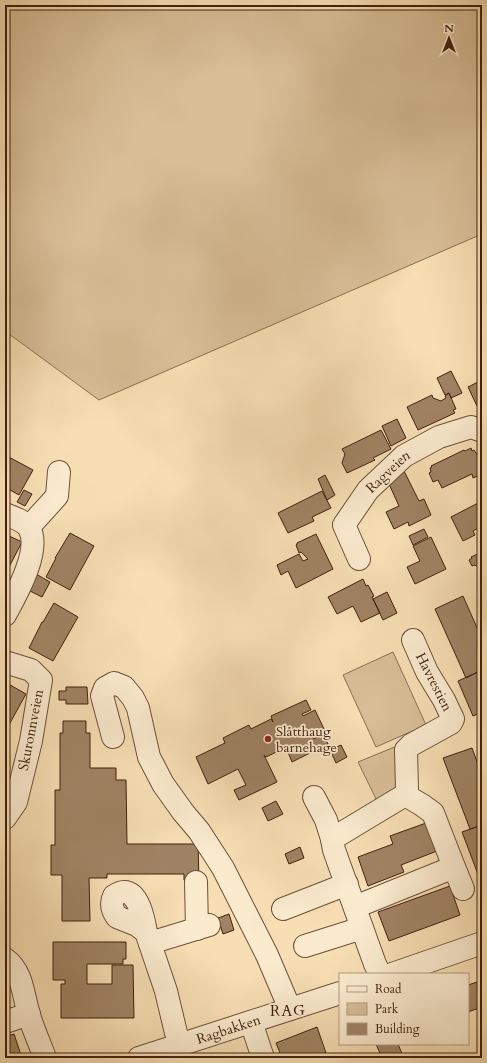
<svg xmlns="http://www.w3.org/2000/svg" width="487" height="1063" font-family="Cardo,serif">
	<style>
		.green { fill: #d8be97; stroke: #8c6f53 }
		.building { fill: #a08364; stroke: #41200f }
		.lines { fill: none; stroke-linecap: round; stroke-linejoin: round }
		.minor-casing { stroke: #6e5038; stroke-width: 24 }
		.minor { stroke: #faeace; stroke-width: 22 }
		.poi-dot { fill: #8f2418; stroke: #faeace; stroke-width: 1.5 }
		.labels { text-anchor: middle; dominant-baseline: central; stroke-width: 3.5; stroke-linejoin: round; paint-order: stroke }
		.street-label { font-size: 14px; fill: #41200f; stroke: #faeace }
		.poi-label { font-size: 14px; fill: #41200f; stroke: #faeace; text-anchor: start }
		.neighbourhood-label { font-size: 15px; letter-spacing: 1px; fill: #41200f; stroke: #faeace }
	</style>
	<rect width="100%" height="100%" fill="#f7deb3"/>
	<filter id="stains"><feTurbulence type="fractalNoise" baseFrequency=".005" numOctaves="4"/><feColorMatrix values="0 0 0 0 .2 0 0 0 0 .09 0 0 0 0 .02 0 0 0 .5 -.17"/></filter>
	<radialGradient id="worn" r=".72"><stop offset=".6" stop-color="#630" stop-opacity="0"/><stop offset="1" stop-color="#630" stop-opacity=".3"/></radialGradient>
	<!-- green -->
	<path class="green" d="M5,5H482V234L99,400L5,331Z
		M393,652L426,725L376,747L343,675Z
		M397,746L400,787L378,803L358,762Z"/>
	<!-- building -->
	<path class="building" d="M451,371L462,393L451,398L449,393L445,395L437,378Z
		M482,380V403L477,406L468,387Z
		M449,393L456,409L453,410L455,413L418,430L407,407L432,395L433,398L441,401L446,398L445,396Z
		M397,419L406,438L391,446L382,426Z
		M381,430L391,449L373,458L375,460L347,473L342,463L345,454L342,449Z
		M471,448L472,451L474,450L478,456L482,454V474L473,478L472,474L442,488L438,480L433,482L429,473L431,472L430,468L432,467L431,466L464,450L465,451Z
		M5,455L33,470L19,495L5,487Z
		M404,471L419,501L424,499L431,515L409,526L408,522L394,529L386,512L399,506L389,484Z
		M325,475L335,495L327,500L318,479Z
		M24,490L32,494L25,506L17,502Z
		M322,491L331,508L312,517L314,521L288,533L278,513Z
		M482,501V526L473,531L475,535L463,541L451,517Z
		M424,529L428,537L413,545L409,536Z
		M70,533L94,546L70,590L46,577L56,558H55Z
		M5,534L22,542L9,567L5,565Z
		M316,534L333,569L296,588L288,571L281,575L277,565L299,554L303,561L308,559L301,552L299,553L296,545L297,544V543Z
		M431,537L446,569L415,584L407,567L420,561L413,546Z
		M482,552V565L476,566L475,565L472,566L469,560L472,558L471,557Z
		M36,574L50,582L42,597L28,590Z
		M363,579L366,586L368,585L374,596L372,597L380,613L361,622L353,606L337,614L328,597Z
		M387,592L397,613L383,620L373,599Z
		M463,596L482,639V670L466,678L435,609Z
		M54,603L78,617L53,661L29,648L42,622H43Z
		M482,670V712L473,716L458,681Z
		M5,682L26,694L5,732Z
		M66,687H87L88,704H66V700H59V691H66Z
		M306,700L311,710L302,714L303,716L315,710L325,731L313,737L314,739L323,734L328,744L292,762L285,745V748L266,757L264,755L277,782L239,800L234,790L246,785L238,769L208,784L196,757L225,743L223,738L249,725L251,729L271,719L273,722L271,716Z
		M63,721H86V733H90V768H116V780H126L127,844H198L199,880H184V874H107V878H89L90,921H62V875H51V845H55V790H60V733H63Z
		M341,745L347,757L336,763L330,750Z
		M472,748L482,775V825L470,829L443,758Z
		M276,801L283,814L268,821L262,808Z
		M426,823L437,851L401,865L404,872L368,886L358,857L393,844L390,836Z
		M482,825V885L462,832Z
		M300,847L304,858L289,864L285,854Z
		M450,886L460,915L389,941L378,912Z
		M229,914L234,930L223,934L218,918Z
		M53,942H126V959H123V964H87V984H112V965H133L134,1018H61V984H65V980H53Z
		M480,981L482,986V1007L468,1012V985Z
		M317,1027L326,1053L317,1057L318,1058H282L276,1043Z
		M14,1034L22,1058H5V1037Z
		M376,1044H398L403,1056L397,1058H382Z"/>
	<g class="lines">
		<defs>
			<g id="minor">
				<path d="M5,514C12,517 25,521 29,528C42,550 16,595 5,615"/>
				<path d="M29,527L57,496L59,472"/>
				<path id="s1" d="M359,559L344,525L368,490L404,456L439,437L471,427L482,431"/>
				<path d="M5,662L31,670L41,680L31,741L16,802L5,818"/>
				<path d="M113,737L102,696L105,688L114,683L124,687L133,698L138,708L149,757L163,784L183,812L199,831L223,868L267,955L290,1009"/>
				<path d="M314,797L326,820L332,839"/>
				<path d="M454,867L463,889"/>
				<path d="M196,882L197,929"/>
				<path d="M355,907L454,867L433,813L422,805L405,795"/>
				<path d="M283,909L347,884"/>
				<path d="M146,932L137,925L117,917C112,910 110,904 114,896C117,894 121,892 124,892C139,892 144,921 146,932L166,991L176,1033L181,1045"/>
				<path d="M150,943L209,925"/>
				<path d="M305,946L362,928"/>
				<path d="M5,959C23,972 23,995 29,1015C33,1029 40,1044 45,1058"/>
				<path d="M380,974L375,964L334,850L332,839L405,795L407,789L406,750L411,745L451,723L453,719L444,700L427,672L413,640"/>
				<path d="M392,974L482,943"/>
				<path d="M5,1022L29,1014"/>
				<path d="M251,1022L263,1058"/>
				<path id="s2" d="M139,1058L340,993"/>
			</g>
		</defs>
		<!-- minor casing -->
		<use href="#minor" class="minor-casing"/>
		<!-- minor -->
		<use href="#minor" class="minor"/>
	</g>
	<!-- markers -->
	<circle class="poi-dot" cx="268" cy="739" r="4"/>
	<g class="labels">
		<!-- street labels -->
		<g class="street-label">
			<text stroke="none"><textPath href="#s1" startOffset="107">Ragveien</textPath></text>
			<text transform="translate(434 682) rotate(63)">Havrestien</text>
			<text transform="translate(31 730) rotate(-79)">Skuronnveien</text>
			<text stroke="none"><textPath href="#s2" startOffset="94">Ragbakken</textPath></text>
		</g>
		<!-- poi labels -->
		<g class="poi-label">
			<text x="276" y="731">Slåtthaug<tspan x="276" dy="16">barnehage</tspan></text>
		</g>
		<!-- neighbourhood labels -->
		<g class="neighbourhood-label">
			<text x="288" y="1011">RAG</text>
		</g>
	</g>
	<!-- margin -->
	<rect width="487" height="1063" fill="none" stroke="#f7deb3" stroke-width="20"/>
	<rect x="6" y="6" width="475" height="1051" fill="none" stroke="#41200f" stroke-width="2"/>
	<rect x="10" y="10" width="467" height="1043" fill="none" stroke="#41200f"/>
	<!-- legend -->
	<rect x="339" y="973" width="130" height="72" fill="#faeace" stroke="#b09982"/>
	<rect x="347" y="986" width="20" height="6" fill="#faeace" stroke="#b09982"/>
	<text x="375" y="993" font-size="12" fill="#41200f">Road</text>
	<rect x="347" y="1003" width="20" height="12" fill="#d8be97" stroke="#b09982"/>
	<text x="375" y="1013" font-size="12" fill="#41200f">Park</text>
	<rect x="347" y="1023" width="20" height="12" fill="#a08364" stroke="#b09982"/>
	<text x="375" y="1033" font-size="12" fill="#41200f">Building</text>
	<!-- north arrow -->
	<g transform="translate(449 38)" stroke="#faeace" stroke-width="3" paint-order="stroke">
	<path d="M0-3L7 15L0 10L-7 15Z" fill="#41200f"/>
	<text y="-6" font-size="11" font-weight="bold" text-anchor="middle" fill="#41200f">N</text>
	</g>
	<rect width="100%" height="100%" filter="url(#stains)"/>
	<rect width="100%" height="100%" fill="url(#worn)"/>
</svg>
